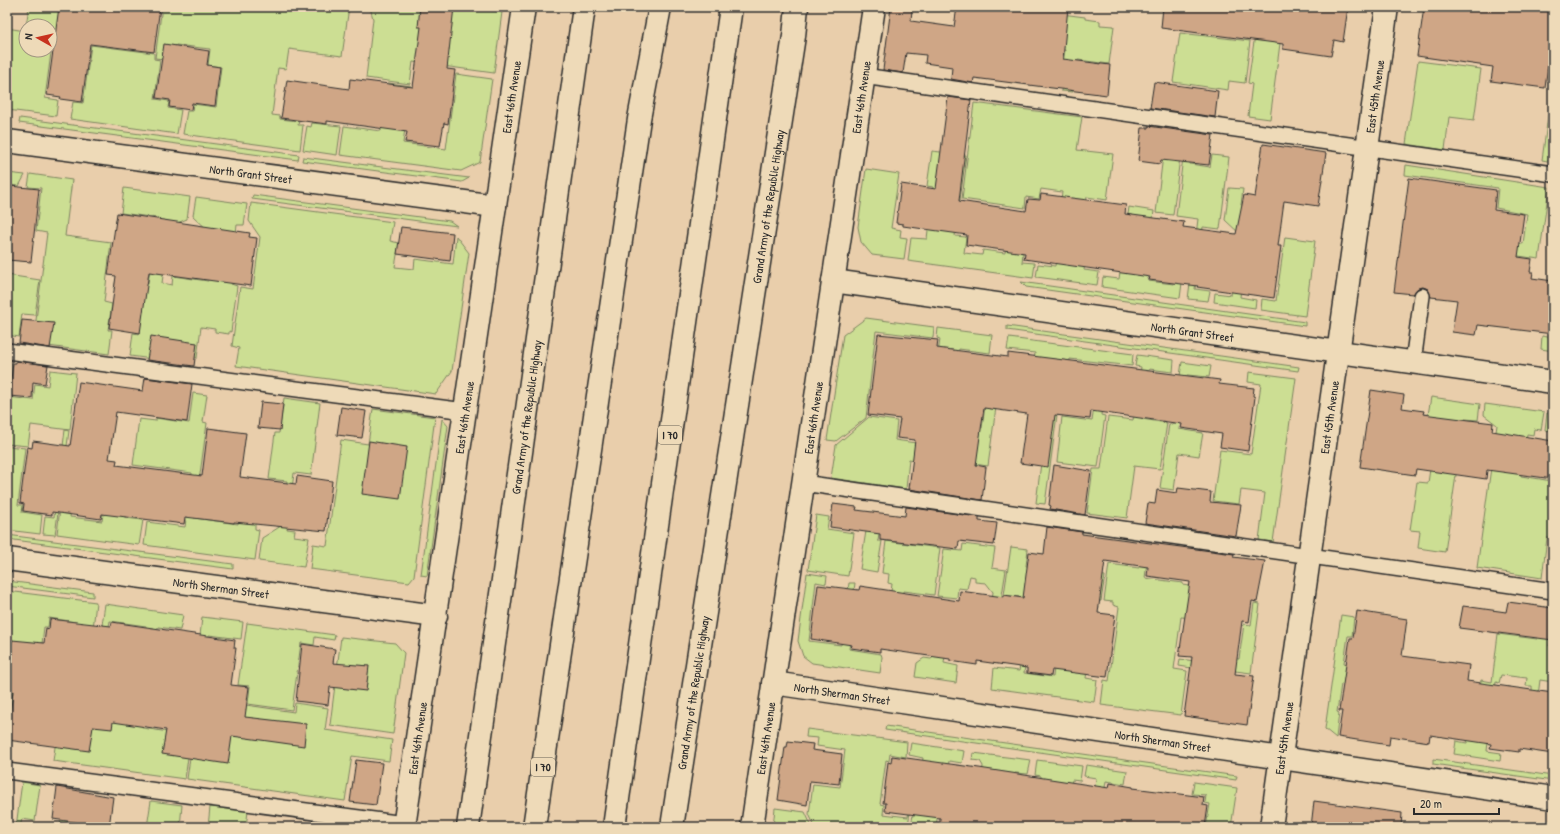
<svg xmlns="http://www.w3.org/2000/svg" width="1560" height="834" font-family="'Patrick Hand',sans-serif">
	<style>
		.green { fill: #ccde93; stroke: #7c845f }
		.building { fill: #cfa686; stroke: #2b2b2b }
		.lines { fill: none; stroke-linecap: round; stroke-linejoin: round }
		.lane-casing { stroke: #2b2b2b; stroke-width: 18 }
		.street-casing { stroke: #2b2b2b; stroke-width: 25 }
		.secondary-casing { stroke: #2b2b2b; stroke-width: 25 }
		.highway-casing { stroke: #2b2b2b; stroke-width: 25 }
		.lane { stroke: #eedab8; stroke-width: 15 }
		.street { stroke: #eedab8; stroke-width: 22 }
		.secondary { stroke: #eedab8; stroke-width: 22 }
		.highway { stroke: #eedab8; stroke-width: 22 }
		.labels { text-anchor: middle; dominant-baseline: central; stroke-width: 3.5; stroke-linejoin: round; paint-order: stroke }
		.shield { fill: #eedab8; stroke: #666055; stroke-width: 1 }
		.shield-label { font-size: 11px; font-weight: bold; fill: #2b2b2b }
		.street-label { font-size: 12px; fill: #2b2b2b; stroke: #eedab8 }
	</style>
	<rect width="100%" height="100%" fill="#e9ceab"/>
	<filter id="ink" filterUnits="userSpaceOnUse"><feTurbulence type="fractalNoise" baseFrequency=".025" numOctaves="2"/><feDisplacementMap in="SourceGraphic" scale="8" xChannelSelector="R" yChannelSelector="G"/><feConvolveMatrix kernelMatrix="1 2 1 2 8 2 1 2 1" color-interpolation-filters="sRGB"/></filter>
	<g filter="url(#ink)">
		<!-- green -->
		<path class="green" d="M29,7H60L57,30H54L45,98L58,100L56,116L7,110V28L25,31L26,28V50H50V26H26Z
			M162,7H349L342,56L289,49L286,69L278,68L272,115L280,116V119L299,121L298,125H303L300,150L183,134L187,111H192L193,104L216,107L221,67L208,65L210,49L176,45L174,60L155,58Z
			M370,7H465L502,12L494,73L413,62L410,84L366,78L373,19Z
			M1259,7L1281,36L1270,119L1248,116L1252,84L1248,83Z
			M1054,13L1085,17V19L1100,21V25L1114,26L1109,64L1078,60L1073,92L1061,91L1065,63H1063L1065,50L1037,46Z
			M1180,33L1250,41L1245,83L1229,81L1228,90L1173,82Z
			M91,45L154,53V59L160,60L155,99L169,101L168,108L181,110L177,134L70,119L73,102L83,103Z
			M1418,61L1481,69L1474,120L1449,117L1445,150L1406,144Z
			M456,74L492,79L480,162L461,171L340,155L344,126L381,131L388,83L411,86L403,143L446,149Z
			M1553,79V162L1542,160Z
			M974,103L1082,117L1077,150L1113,154L1107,200L1087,197L1086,204L1061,200L1062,192L1041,189L1039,199L1026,197L1025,208L962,199Z
			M20,118L299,155L298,160L19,123Z
			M312,123L341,126L337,155L303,150L307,126L311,127Z
			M1166,131L1180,157L1173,215L1156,213Z
			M932,151L966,155L955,236L966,237L964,253L982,255L983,250L1005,253L1008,228L1024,211L1019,252L1023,253L1022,262L1035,263L1033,278L908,261L911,238L927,239L933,187L927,186Z
			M1212,155L1229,157L1220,229L1203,227L1195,289L1210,291L1208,301L1188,299L1198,219L1176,216L1183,157L1190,158V164L1210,167Z
			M303,157L469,178L462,182L302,161Z
			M1406,165L1549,187L1539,259L1491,252L1493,240L1523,244L1527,214L1496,208L1498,188L1405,175Z
			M866,169L899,174L891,228L901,230L900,237L907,238L904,259L872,255L861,242L858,227Z
			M7,173L25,175L19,186L9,185L8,193Z
			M30,174L72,180L65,236L111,242L104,302L112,304L108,330H112L109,354L33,344L47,233L36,231L41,188L28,187Z
			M124,188L190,197L187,219L170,226L162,283L172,285L173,276L208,281L210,267L232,277L231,284L237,286L231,332L229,331V334L215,332V329L201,327L197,358L168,354L167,361L130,356L133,333L139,334L144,293L114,289L116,279L148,283L157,218L121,213Z
			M1229,188L1243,189L1241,205L1255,207L1247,241L1240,297L1256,300L1255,308L1214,302L1215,293L1231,295L1240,234L1225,220Z
			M253,195L450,221L457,226L252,199Z
			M196,197L247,204L244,225H237L236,233L209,231L193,216Z
			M251,203L393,222L390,241L399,243L395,267L414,269L415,259L453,264L456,236L469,253L452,371L436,394L236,366L239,348L232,346L240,287L253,289L260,237L249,221Z
			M1129,207L1154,211L1145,275L1148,276V281L1174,284L1189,230L1180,298L1102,287L1103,277L1119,279Z
			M1285,237L1315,241L1305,316L1261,310L1262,299L1276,301Z
			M1056,259L1085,262L1084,270L1099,272L1097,285L1036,277L1038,264L1055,266Z
			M7,275L40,280L35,315L22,314L19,337L7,335Z
			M1021,282L1305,322V326L1026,287Z
			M866,318L934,327L933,338L876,331L866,418L836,441L827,440L843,335Z
			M1007,326L1299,367L1298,371L1007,330Z
			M938,328L992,335L990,353L959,349L958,356L924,462L940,339L937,338Z
			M1542,336L1553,338V351L1541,349Z
			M1009,338L1133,354L1132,366L1070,359L1063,416L1057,415L1045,504L1036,503L1045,431L1027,422L1035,353L1007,350Z
			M1137,355L1174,360L1173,372L1149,369L1142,419L1167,423L1160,469L1134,466L1127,518L1087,513L1093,469H1101L1108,417L1133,420L1141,367L1135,366Z
			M7,362L11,363L8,397L33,400L35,384L48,386L50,370L76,373L70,430L31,425L28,446L7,444Z
			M1182,362L1211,366L1209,377L1187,375L1179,429L1203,433L1199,456L1179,453L1174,490L1160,488L1169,424H1173Z
			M1100,365L1107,366L1101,415L1105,416L1098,467L1057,462L1062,417L1092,421Z
			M990,369L1001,370L988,466L959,462L964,426L982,428Z
			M1249,372L1296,378L1273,542L1259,540L1265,493L1241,490L1239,504L1213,501L1220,450L1251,454L1261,384L1248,382Z
			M193,393L207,395L203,422L207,423L194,518L238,524L239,520L255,522V529L259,530L255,560L144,545L147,522L185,527L192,473L133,465L139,419L156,421V418L189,423Z
			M1431,397L1480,404L1478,420L1464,419L1445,552L1418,548L1420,531L1410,530L1417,482L1428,483L1434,441L1428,415Z
			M284,398L320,403L311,475L294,473L287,529L295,530L294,536L309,538L304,567L259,561L262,538L281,526L287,481L269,479L275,433H279Z
			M1485,404L1544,412L1541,430L1534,429L1533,435L1527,434L1521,476L1552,481L1553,477V538H1547L1542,578L1477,568L1497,425L1484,415Z
			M373,409L435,417L414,576L409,582L310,569L313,544L327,546L341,440L368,444Z
			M1547,413L1553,414V439H1551L1552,431L1545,430Z
			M869,417L897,421L895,440L923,444L921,461L909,459L906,489L831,478L836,445Z
			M442,419L448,426L427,576L421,575Z
			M65,430L69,431L55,535L43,534L45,516L54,517Z
			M7,446L25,448L18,505H23L22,512L42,515L40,534L7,530Z
			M60,508L71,509L70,517L102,521L103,514L126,511L125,518L143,520L139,545L57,534Z
			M869,512L882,514L878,541H882L877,572L860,569Z
			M816,515L829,517L827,529L854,533L848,576L808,570Z
			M7,535L233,564V569L7,539Z
			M886,541L940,548L934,595L904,591L898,630L886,628L892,584L888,583L889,574L882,573Z
			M963,544L995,548L992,568L1006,570L1001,601L992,600L993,592L986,583L975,582V577L970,576L967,589L958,588L957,598L937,596L944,549L962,551Z
			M1142,545L1149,546L1145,578L1183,583V585L1212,589L1194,618L1181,617L1174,669L1187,671L1181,715L1101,705L1104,680L1109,681L1119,607L1113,605V602L1104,601L1109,564L1139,568Z
			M1011,547L1028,549L1026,566L1038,567L1028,598L1004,595Z
			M807,573L827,576L826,584L816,582L809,641L841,645L849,583H855L847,641H850L849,649L881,654L882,657L880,673L812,663L803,656L798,641Z
			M1082,573L1105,576L1101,601H1097L1086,678L1097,680L1094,702L992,688L994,668L1019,671L1020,666H1025L1024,673L1053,677L1054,668Z
			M7,581L93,592V597L7,586Z
			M7,591L96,602L92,638L76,629V622L49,618L48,627H44L35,703V726L7,722Z
			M953,600L944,663L958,666L956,683L915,677L917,663L924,658L931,659L935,656Z
			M1254,603L1260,604L1251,673L1204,667V670L1179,666L1180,659L1195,661L1196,653L1239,659L1244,624L1251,625Z
			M105,604L183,615L180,630L158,627L151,676L140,675L146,626L110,621L108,631L100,639Z
			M1541,608L1553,619L1549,646H1553V682L1540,680L1532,743V686H1526L1527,678L1501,675L1499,683L1496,682L1495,692L1473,735L1481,680L1492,682L1498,634L1537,639Z
			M1341,615L1354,617L1352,636H1348L1344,663L1347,664L1344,685L1341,684L1337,712L1339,713L1336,738L1325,729Z
			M202,617L243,622L241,639L209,635L195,708L185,779L53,761L64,685L147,705L143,728L168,732L198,656Z
			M247,623L335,635L334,640L315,637L314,645L301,643L292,710L248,704L250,686L238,685Z
			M341,637L395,643L404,653L393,734L330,725Z
			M295,703L328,708L325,730L392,740L389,761L352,756L345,801L187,779L197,709L246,705L294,712Z
			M886,726L1237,776L1236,780L885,730Z
			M807,729L907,742L906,757L890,754L889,761L886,760L880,804L884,805L883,814L908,817L909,810L910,811L908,827H815L809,814L813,784L840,787L845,750L817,746L818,738L806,737Z
			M1468,738L1488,742L1487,751L1501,753L1500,761L1454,754L1456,741L1467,743Z
			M911,743L964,751L962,763L949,761L948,768L944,767L936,827H911L914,808H916L923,758L909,755Z
			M973,753L1031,760L1028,774L1015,773L1014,778L971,827L977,819L983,766L980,761L972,760Z
			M1433,759L1553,776V781L1433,764Z
			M1037,760L1082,766L1080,781L1072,780L1070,789L1041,782V776L1035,775Z
			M1086,765L1127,771L1125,784L1106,781L1099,827H1090L1096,778L1084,776Z
			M22,782L40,785L35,821L22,819L20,827H16Z
			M1194,782L1237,788L1231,827H1206L1210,804L1205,803L1206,795L1192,794Z
			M151,801L182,805L180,827H147Z
			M210,807L248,811L246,827H208Z
			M775,808L805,812L812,827H773Z
			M61,820L82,823L81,827H60Z"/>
		<!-- building -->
		<path class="building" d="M59,7H160L154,52L90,44L82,102L60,99L61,97L47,95Z
			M420,7H454L447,69L455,70L448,124L444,123L440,146L405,142L407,132L327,121V124L281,118L287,80L349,89L350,79L413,87L421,27H418Z
			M891,7L912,9L911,21L954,27L957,7H1068L1063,59L1110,65L1107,95L974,78L973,83L951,79L952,67L925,63L926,55L906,53L903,73L883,70Z
			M1163,7H1348L1343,42L1334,40L1331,56L1283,49V44L1161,28Z
			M1424,7H1553V25L1545,88L1491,81L1493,67L1417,56Z
			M164,44L209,51L207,65L220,67L215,106L192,103L191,110L169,107L170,100L156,98Z
			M1154,82L1218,91L1215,117L1150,108Z
			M948,97L971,100L959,201L1026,211L1028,199L1040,200L1041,194L1126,205L1125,214L1184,222L1183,227L1236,234L1244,195L1255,197L1263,144L1326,153L1318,206L1284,201L1278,246H1281L1274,298L1197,287L1198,286L1149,280L1150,277L1024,259L1025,253L966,245L967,235L903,226V224L896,223L901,184L936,189Z
			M1148,126L1213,135L1209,165L1161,160L1160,164L1138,161L1142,128H1148Z
			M1409,178L1496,190L1494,210L1524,214L1518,257L1532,259L1530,272H1533L1532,278L1553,281V334L1478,325L1476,335L1452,332L1457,300L1431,297L1428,289L1423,287L1418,288L1413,294L1394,292Z
			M10,186L39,189L31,262L7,260V194L9,195Z
			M117,213L250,233L249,237L257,238L251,286L149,272L140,333L109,328L116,276L108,275Z
			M401,227L453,233L450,261L397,254Z
			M22,320L54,323L50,348L19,343Z
			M878,334L938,340L937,348L1008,357V353L1072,361L1220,380L1219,384L1254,388L1253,396L1255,397L1248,451L1220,447L1222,434L1181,428L1182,424L1091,411L1090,419L1055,415L1048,467L1020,463L1027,414L984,408L976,465L986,467L982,500L909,489L915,440L897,438L900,419L868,415Z
			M151,336L197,343L194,366L147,360Z
			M16,361L48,365L45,384L33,382L32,398L9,396L13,363H16Z
			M145,378L192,384L187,422L116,412L109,459L117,460L116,465L202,476L208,428L246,433L240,477L296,484L297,476L332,481L326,531L234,522V523L185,517L184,524L102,514L101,519L52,512V515L23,511L24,504L20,503L27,447L32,448L33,441L70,446L79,382L143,391Z
			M1371,390L1404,395L1402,408L1424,411L1423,414L1493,423L1492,431L1553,441V479L1487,470L1486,479L1416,469L1415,475L1360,467Z
			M261,402L283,404L280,430L258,428Z
			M341,407L366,411L362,438L337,435Z
			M369,441L407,447L400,499L362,494Z
			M1054,465L1091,471L1085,515L1050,509L1051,506L1049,505Z
			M1178,488L1211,492L1210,502L1241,505L1236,536L1145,523L1148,503L1155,504L1157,490L1177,493Z
			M833,504L857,507L856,510L905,516L906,507L979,517V521L997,523L994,545L959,541L958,549L880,540V534L830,527Z
			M1047,527L1082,532V534L1234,554L1233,557L1265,561L1257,602L1252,601L1249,622L1242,621L1235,674L1254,676L1247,725L1184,716L1192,657L1179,656L1190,582L1147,576L1148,567L1105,561L1098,613L1115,615L1107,677L1052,670L1051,676L1027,673V668L977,661V665L950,661V659L880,649V652L851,648L852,645L811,639L818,585L859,590L860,586L959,601L960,591L1004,597V595L1023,598L1029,552L1044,554Z
			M1508,602L1553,608V640L1459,628L1463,606L1506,612Z
			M1357,611L1407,619L1402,656L1469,665L1467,681L1553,693V754L1519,749V752L1490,748L1491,744L1430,735L1429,742L1390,736L1389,745L1338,737L1342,711H1339L1350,638H1353Z
			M50,619L111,626L112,622L235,640L234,648H236L231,685L249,687L245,717L306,724L304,746L232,736L228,764L162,754L166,730L113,722L112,729L93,727L89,751L7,740L13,691H7V681L12,640L44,643L46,628L49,629Z
			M302,644L335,649L333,663L369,666L366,691L330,687L328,705L296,701Z
			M788,741L813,744L812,750L842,754L839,784L810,781L807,805L778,800L785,747H787Z
			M892,756L979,768L1109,788L1110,783L1133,787V788L1204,797L1203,805L1208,806L1205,827H943L944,823L940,822V818L885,811L886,803H883L888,762L891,763Z
			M356,760L382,763L376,805L350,802Z
			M57,787L113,797L109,827L53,819Z
			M1314,801L1402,813L1401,827H1311Z"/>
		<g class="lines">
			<defs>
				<path id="lane" d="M863,76L1553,174
					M7,351L465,411
					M1413,362L1422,296
					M803,483L1553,591
					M7,771L404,824"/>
				<g id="street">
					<path id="s1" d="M7,141L495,206"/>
					<path id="s2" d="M833,281L1553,382"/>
					<path id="s3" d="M7,559L436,616"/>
					<path id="s4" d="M773,683L1553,798"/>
					<path id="s5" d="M404,827L524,7"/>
					<path id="s6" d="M752,827L874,7"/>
				</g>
				<g id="secondary">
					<path id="s7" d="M1271,827L1387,7"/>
				</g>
				<g id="highway">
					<path id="s8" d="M468,827L584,7"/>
					<path d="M534,827L639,119L660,7"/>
					<path d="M614,827L731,7"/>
					<path id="s9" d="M672,827L794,36L797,7"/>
				</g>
			</defs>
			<!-- lane casing -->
			<use href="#lane" class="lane-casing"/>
			<!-- street casing -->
			<use href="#street" class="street-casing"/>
			<!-- secondary casing -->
			<use href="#secondary" class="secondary-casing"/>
			<!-- highway casing -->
			<use href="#highway" class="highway-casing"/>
			<!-- lane -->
			<use href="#lane" class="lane"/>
			<!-- street -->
			<use href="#street" class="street"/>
			<!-- secondary -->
			<use href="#secondary" class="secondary"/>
			<!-- highway -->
			<use href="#highway" class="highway"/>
		</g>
	</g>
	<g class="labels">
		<!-- shield labels -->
		<g class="shield">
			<rect x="658" y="426" width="24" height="18" rx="3"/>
			<rect x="531" y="758" width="24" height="18" rx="3"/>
		</g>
		<g class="shield-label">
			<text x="670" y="435">I 70</text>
			<text x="543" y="767">I 70</text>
		</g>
		<!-- street labels -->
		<g class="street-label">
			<text stroke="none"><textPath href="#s5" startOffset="738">East 46th Avenue</textPath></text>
			<text stroke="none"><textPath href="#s7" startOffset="738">East 45th Avenue</textPath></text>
			<text stroke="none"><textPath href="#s6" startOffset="738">East 46th Avenue</textPath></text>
			<text stroke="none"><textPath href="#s1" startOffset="246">North Grant Street</textPath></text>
			<text stroke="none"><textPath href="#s9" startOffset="628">Grand Army of the Republic Highway</textPath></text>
			<text stroke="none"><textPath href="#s2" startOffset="363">North Grant Street</textPath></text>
			<text stroke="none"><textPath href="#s5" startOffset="414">East 46th Avenue</textPath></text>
			<text stroke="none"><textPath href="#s8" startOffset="414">Grand Army of the Republic Highway</textPath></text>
			<text stroke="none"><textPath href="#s6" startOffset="414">East 46th Avenue</textPath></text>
			<text stroke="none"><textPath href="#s7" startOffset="414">East 45th Avenue</textPath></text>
			<text stroke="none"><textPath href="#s3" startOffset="216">North Sherman Street</textPath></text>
			<text stroke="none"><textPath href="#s9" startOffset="136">Grand Army of the Republic Highway</textPath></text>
			<text stroke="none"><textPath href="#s4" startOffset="70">North Sherman Street</textPath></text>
			<text stroke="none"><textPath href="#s6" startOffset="90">East 46th Avenue</textPath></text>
			<text stroke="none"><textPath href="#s5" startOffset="90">East 46th Avenue</textPath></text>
			<text stroke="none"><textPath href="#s7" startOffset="90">East 45th Avenue</textPath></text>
			<text stroke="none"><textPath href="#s4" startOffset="394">North Sherman Street</textPath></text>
		</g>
	</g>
	<!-- margin -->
	<rect width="1560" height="834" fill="none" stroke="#eedab8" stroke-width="24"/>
	<rect x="12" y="12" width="1536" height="810" fill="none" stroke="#2b2b2b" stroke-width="1.5" filter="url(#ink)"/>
	<!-- north arrow -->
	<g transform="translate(38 38) rotate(278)"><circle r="19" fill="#eedab8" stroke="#a09480"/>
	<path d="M0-3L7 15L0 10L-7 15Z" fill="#c8321e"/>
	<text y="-6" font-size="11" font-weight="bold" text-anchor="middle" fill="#2b2b2b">N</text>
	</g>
	<!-- scale -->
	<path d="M1414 808v6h85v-6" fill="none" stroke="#2b2b2b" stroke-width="2"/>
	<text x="1420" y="808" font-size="12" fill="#2b2b2b" stroke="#eedab8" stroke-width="3" paint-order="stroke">20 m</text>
</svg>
